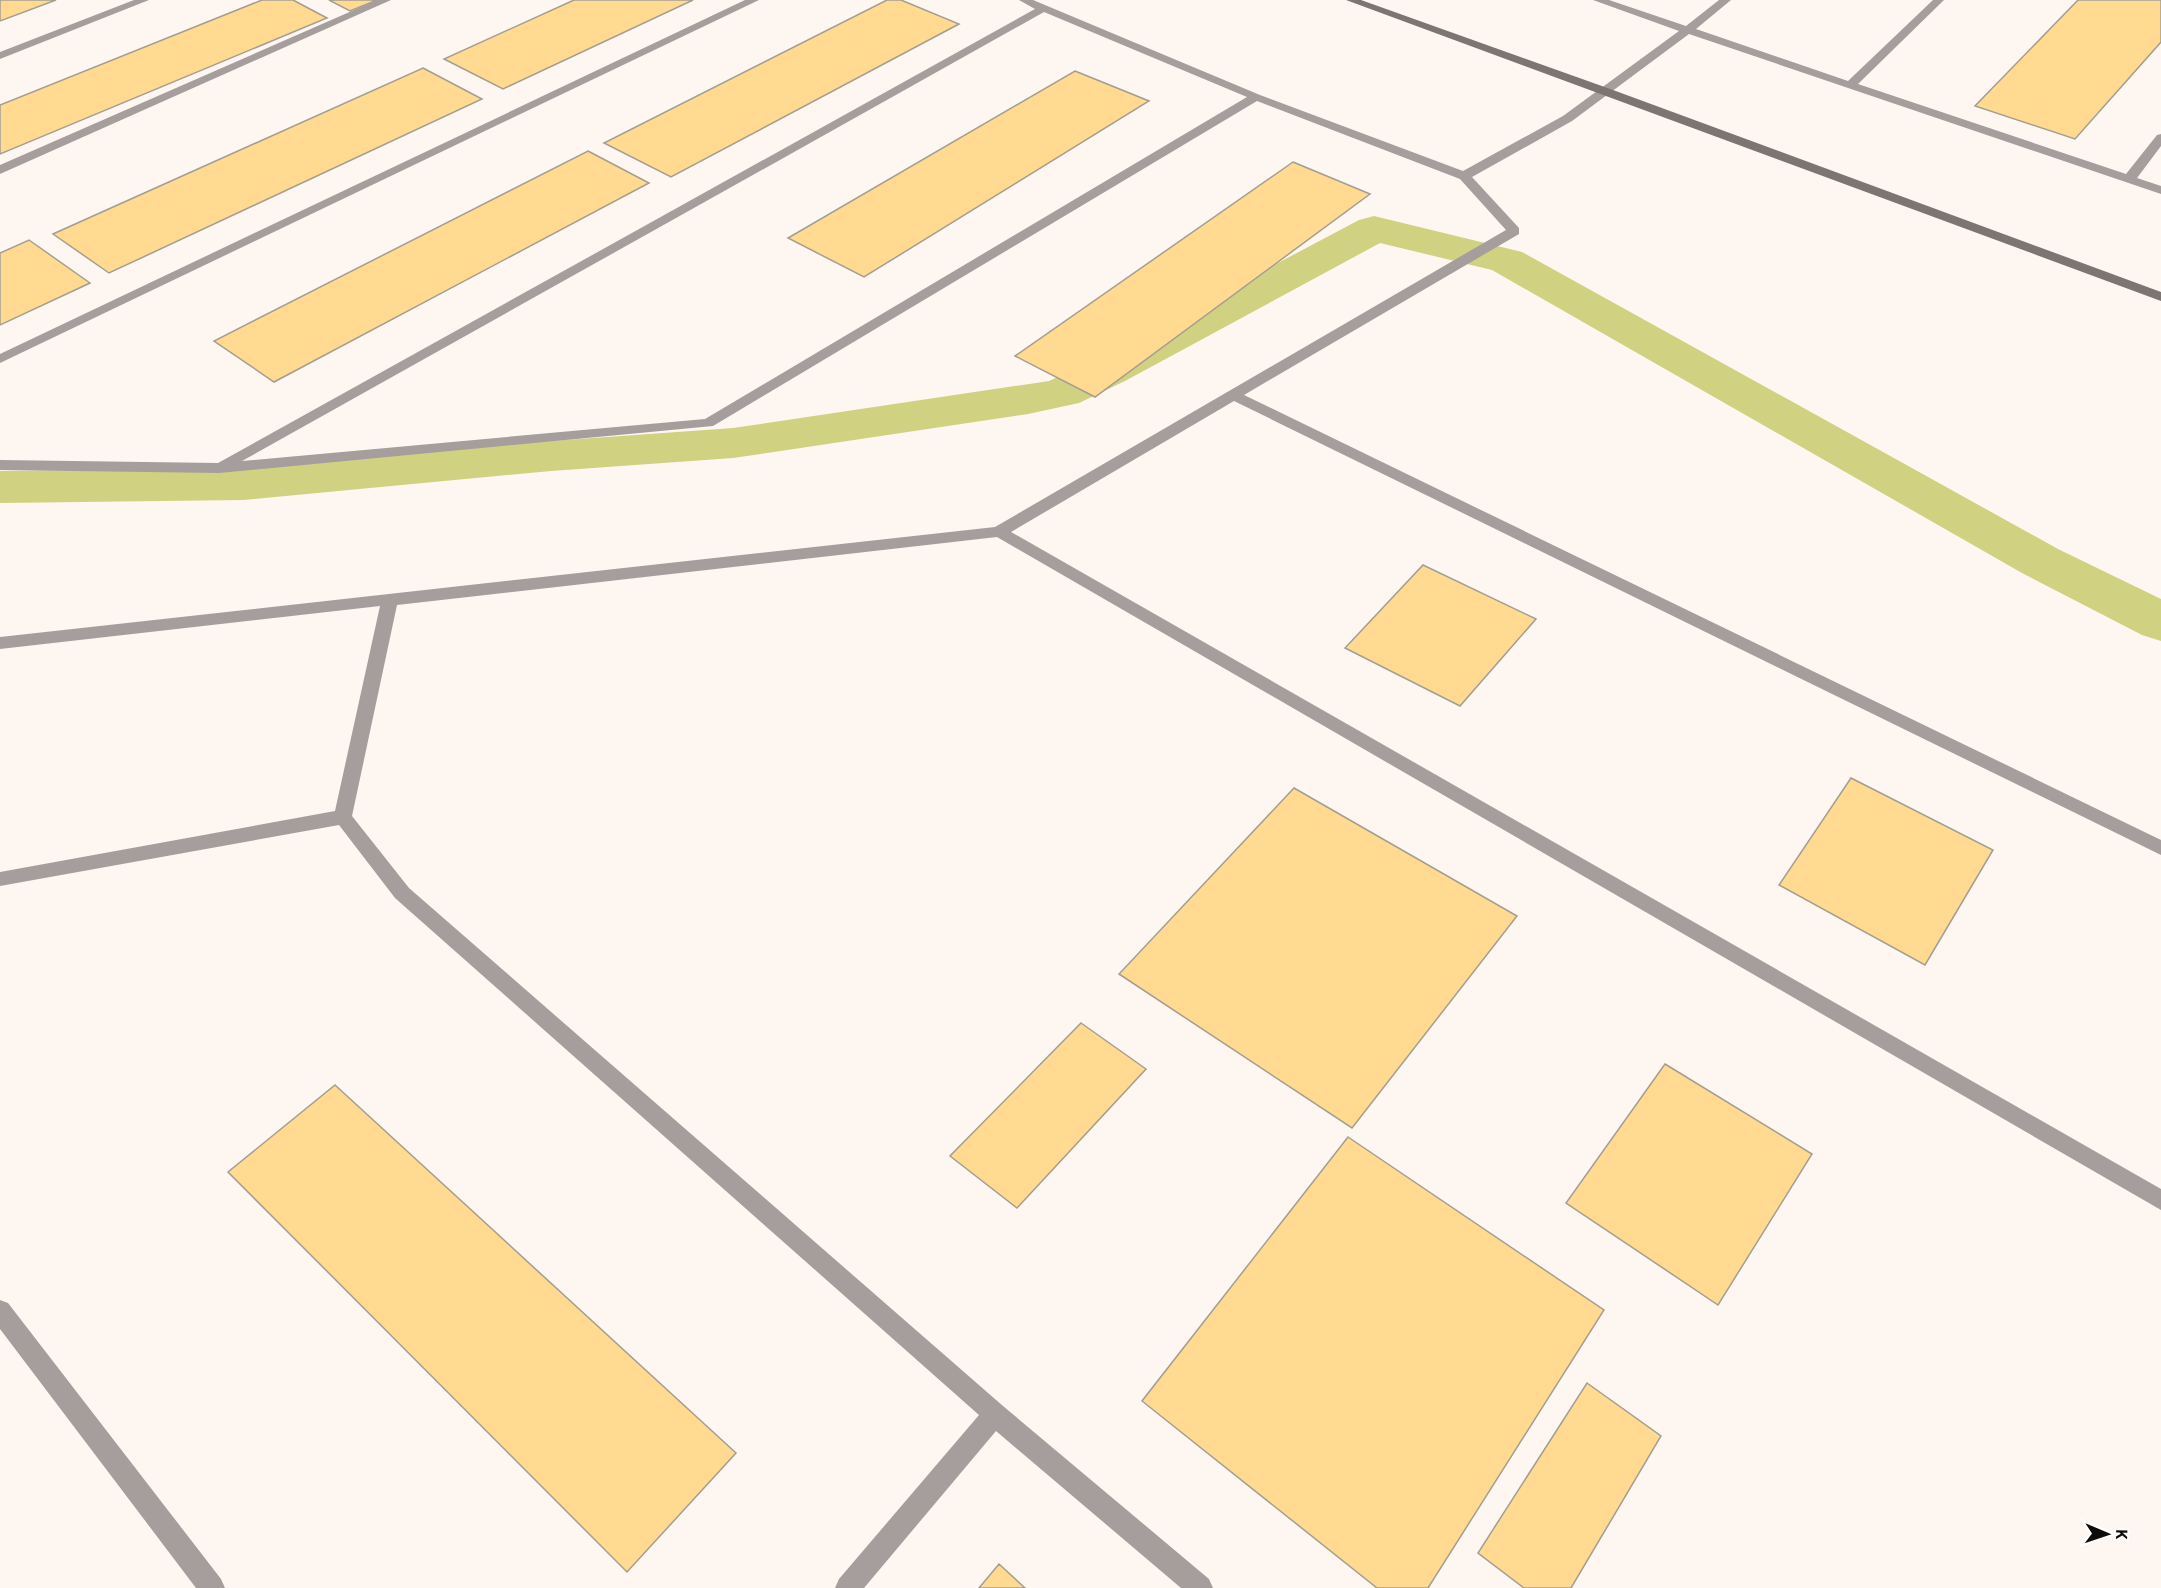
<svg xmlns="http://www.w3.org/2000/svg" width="2161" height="1588" font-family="Barlow,sans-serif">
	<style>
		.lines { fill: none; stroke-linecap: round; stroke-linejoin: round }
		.canal { fill: #d1d182; fill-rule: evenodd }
		.building { fill: #ffda90; stroke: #a49e91; stroke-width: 1.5 }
		.lane { fill: #a59e9c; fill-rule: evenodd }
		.secondary { fill: #7e7471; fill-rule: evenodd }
	</style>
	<rect width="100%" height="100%" fill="#fef6f0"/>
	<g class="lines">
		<!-- canal -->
		<path class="canal" d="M1374,216L1522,252L2058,549L2161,599V641L2142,635L2022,573L1492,270L1380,243L1125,381L1079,403L1028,414L733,458L551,471L244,500L0,503V471L244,468L551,441L733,428L1049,381L1093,361L1359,220Z"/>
	</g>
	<!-- building -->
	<path class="building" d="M0,0H56L0,21Z
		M262,0H293L327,18L0,154V105Z
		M329,0H377L350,11Z
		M574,0H693L503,89L444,59Z
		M887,0H901L959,24L671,177L604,143Z
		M2078,0H2161V42L2075,139L1975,106Z
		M423,68L482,99L109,273L53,234Z
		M1075,71L1149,101L864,277L788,238Z
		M588,151L649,183L274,382L214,341Z
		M1293,162L1370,194L1095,397L1015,356Z
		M29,240L90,283L0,325V253Z
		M1423,565L1536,619L1460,706L1345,648Z
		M1851,778L1993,850L1925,965L1779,885Z
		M1294,788L1517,916L1352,1128L1119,974Z
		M1081,1023L1146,1069L1017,1208L950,1156Z
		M1665,1064L1812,1154L1718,1305L1566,1203Z
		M335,1085L736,1453L627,1572L228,1172Z
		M1348,1137L1604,1310L1428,1588H1377L1142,1401Z
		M1587,1383L1661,1436L1571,1588H1524L1478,1553Z
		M999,1564L1025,1588H979Z"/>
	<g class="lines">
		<!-- lane -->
		<path class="lane" d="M134,0H149L0,59V52Z
			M377,0H391L0,174V165Z
			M745,0H759L0,363V354Z
			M1019,0H1033L1260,95L1463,171L1563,116L1679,31L1593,0H1609L1686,26L1719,0H1731L1696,29L1848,81L1933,0H1944L1858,84L2126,174L2157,135L2161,134V146L2137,178L2161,186V194L1689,34L1572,121L1472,177L1519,228V234L1244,395L2161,840V855L1234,401L1011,532L2161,1189V1210L997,537L397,605L352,816L409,888L1003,1406L1209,1579L1213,1588H1181L996,1431L864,1588H835L839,1579L979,1415L395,898L339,825L0,886V872L335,811L380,606L0,649V637L995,527L1506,230L1460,179L1257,101L713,426L219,473L0,470V460L218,463L1035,9ZM1044,12L1247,97L705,419L242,461Z
			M0,1300L8,1303L221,1579L225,1588H196L0,1329Z"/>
		<!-- secondary -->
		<path class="secondary" d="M1346,0H1361L1613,90L2161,292V301Z"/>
	</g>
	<!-- north arrow -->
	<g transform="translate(2107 1534) rotate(92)" stroke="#ffffff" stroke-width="4.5" paint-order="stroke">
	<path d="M0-4.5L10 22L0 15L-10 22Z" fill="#0f0b08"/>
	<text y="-9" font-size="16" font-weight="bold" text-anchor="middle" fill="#0f0b08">K</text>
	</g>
</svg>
